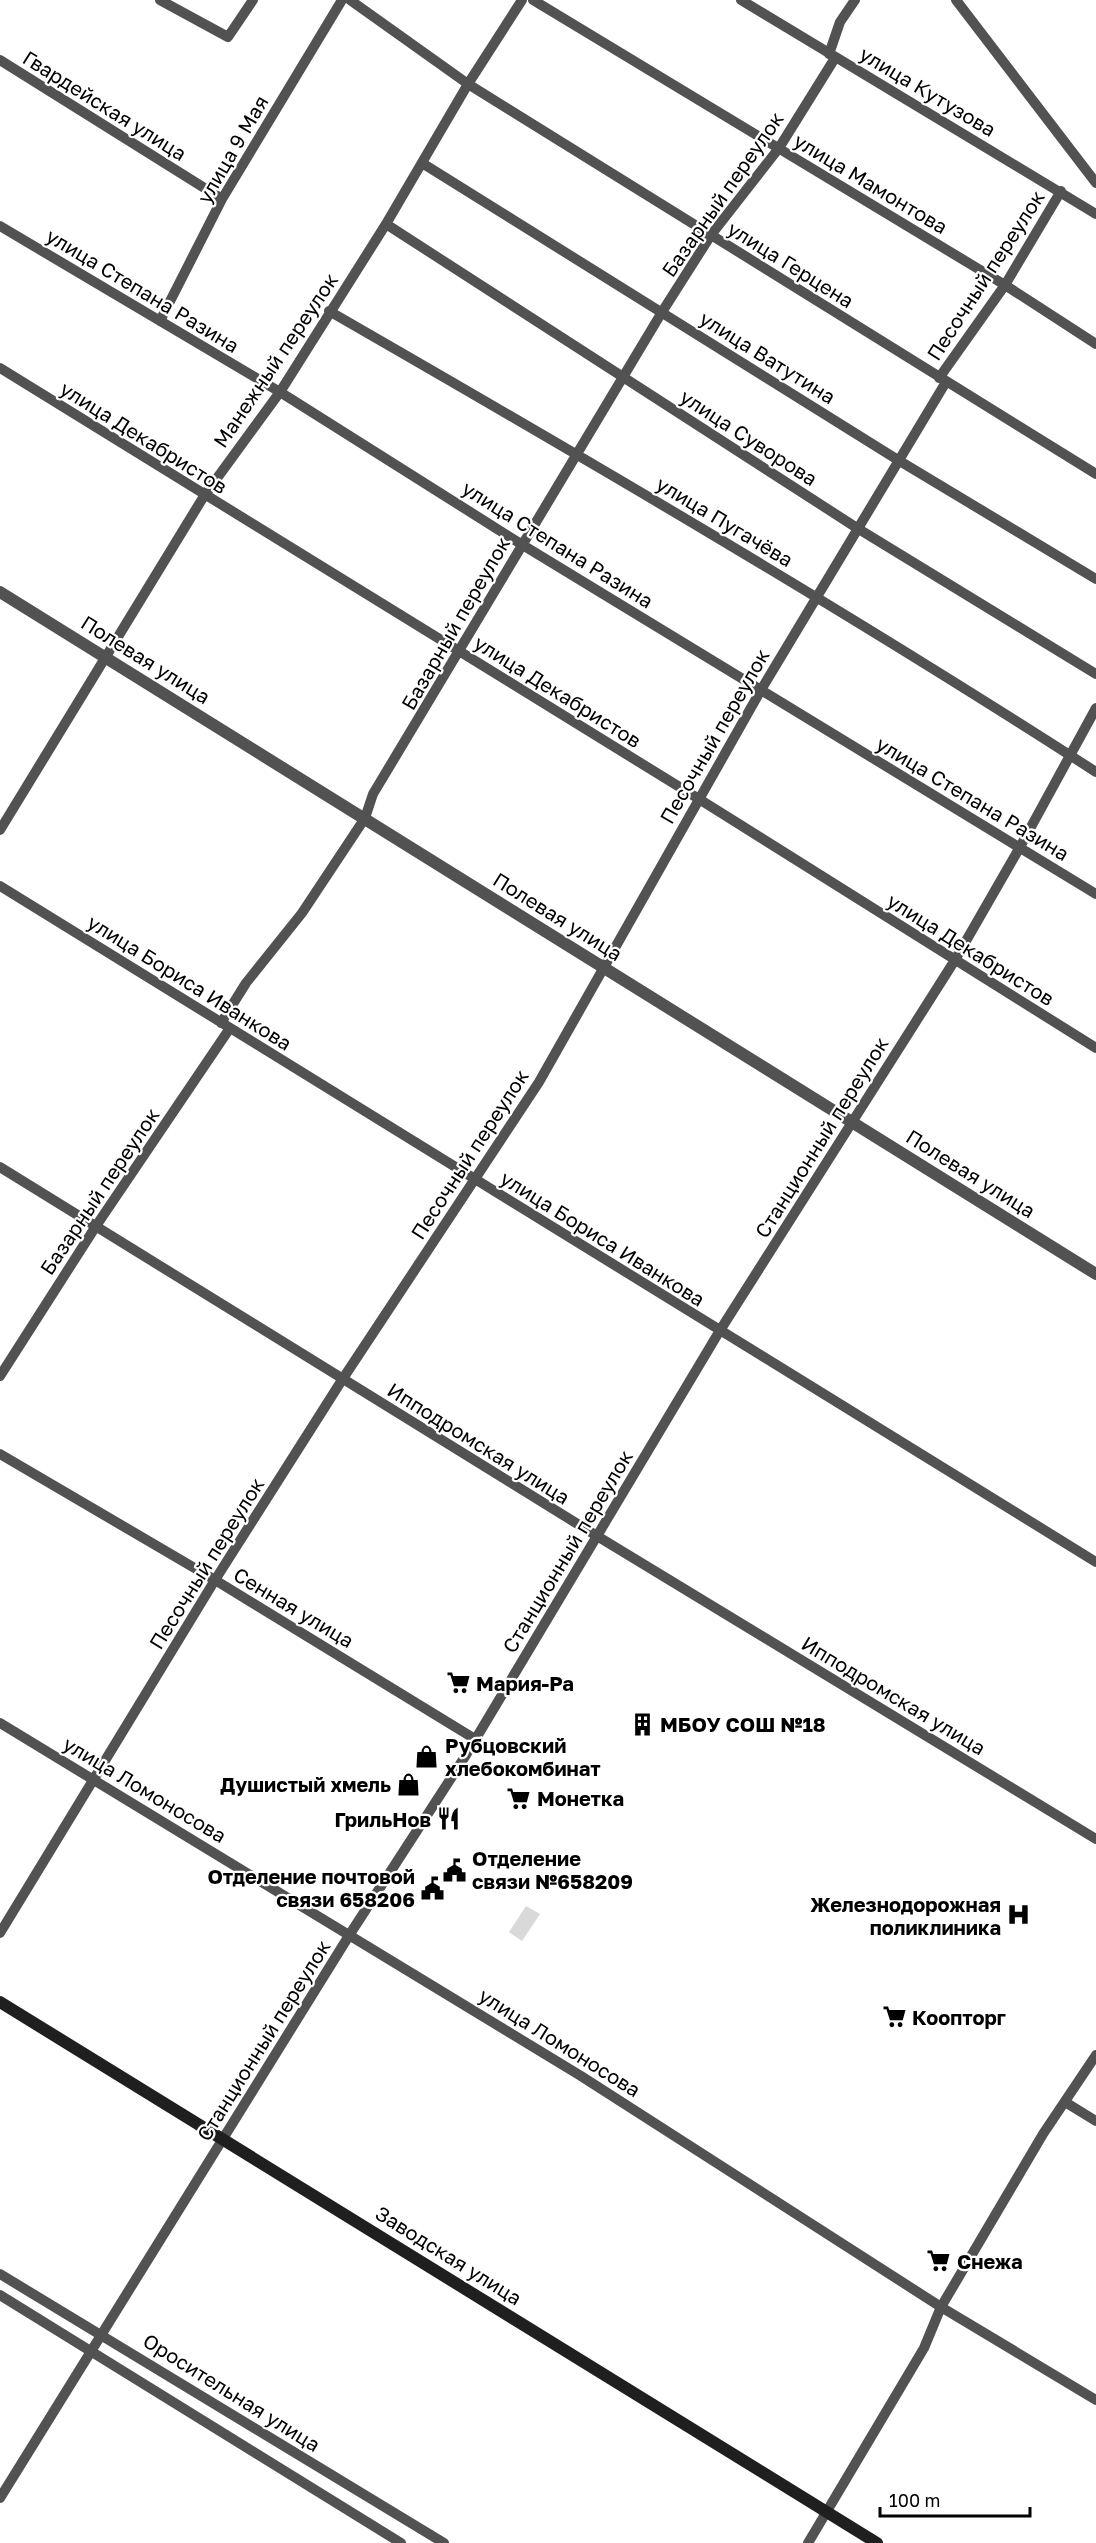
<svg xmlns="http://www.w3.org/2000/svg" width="1096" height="2543" font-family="'Golos Text',sans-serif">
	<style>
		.green { fill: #d9d9d9 }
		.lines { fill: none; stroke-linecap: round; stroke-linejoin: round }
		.minor { stroke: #525252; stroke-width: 10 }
		.tertiary { stroke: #525252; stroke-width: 12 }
		.secondary { stroke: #1f1f1f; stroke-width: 12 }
		.labels { text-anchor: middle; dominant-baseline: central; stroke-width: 4.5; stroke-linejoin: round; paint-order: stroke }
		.street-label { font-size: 20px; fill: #000; stroke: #fff }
		.poi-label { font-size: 20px; font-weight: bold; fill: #000; stroke: #fff; text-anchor: start }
	</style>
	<rect width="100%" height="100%" fill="#fff"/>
	<!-- green -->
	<path class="green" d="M526,1906L540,1914L522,1941L509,1932Z"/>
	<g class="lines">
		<!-- minor -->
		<path class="minor" d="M160,0L228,37L253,0
			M350,0L468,84L1096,474
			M533,0L1005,285L1096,344
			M741,0L1096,214
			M956,0L1096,183
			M829,54L840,22L855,0
			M0,60L222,199
			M422,163L898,460L1096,579
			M386,224L857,528L1096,674
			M0,226L280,392L521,544L1096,894
			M329,311C588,460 845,610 1096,772
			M160,321L222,199L342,0
			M0,368L699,799L1096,1048
			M939,378L1005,285L1061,191
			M0,830L204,496L280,392L386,224L468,84L522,0
			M0,886L1096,1562
			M221,1023L246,983L302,913L365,818L373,794L662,312L711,235L779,148L835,58
			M0,1167L597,1536L1096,1839
			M0,1376L96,1226L230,1028
			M0,1454L215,1580L475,1739
			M0,1723L581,2076L941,2307L1096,2400
			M0,1933L215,1580L342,1380L539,1082L761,690L946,382
			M1065,2102L1096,2121
			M0,2274L444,2543
			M0,2295L401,2543
			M0,2498L350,1934L466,1755L719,1332L955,960L1020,847L1096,708
			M808,2543L924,2348L941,2307L1043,2134L1096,2055"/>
		<!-- tertiary -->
		<path class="tertiary" d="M0,592L1096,1274"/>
		<!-- secondary -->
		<path class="secondary" d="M0,2002L877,2543"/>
	</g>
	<!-- icons -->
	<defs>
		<symbol id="supermarket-bare" viewBox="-9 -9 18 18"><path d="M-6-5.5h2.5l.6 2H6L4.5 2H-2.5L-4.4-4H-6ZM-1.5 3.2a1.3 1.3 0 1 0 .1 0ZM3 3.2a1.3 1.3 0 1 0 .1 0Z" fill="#000" stroke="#fff" stroke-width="2.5" paint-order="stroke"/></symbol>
		<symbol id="building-bare" viewBox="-9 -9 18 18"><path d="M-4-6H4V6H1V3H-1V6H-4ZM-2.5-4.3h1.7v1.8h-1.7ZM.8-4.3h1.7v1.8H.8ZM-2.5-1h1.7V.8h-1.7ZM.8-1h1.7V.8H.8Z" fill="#000" stroke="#fff" stroke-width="2.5" paint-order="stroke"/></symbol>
		<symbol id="shop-bare" viewBox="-9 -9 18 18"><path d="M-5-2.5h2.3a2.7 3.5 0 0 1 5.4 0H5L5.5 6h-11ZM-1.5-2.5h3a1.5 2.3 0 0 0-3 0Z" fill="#000" stroke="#fff" stroke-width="2.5" paint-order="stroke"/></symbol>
		<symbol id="restaurant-bare" viewBox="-9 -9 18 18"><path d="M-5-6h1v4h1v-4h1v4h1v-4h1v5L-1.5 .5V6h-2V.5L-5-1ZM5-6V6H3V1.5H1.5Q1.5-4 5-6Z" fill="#000" stroke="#fff" stroke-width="2.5" paint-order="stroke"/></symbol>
		<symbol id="civic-bare" viewBox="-9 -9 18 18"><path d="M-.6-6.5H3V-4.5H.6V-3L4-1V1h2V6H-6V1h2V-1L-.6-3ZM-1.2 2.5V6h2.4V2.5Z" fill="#000" stroke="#fff" stroke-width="2.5" paint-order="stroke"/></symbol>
		<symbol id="hospital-bare" viewBox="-9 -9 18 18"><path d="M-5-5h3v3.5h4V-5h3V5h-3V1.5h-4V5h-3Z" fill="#000" stroke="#fff" stroke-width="2.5" paint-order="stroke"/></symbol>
	</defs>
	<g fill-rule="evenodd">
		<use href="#supermarket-bare" x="442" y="1666" width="33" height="33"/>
		<use href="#building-bare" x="626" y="1708" width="33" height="33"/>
		<use href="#shop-bare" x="410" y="1740" width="33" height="33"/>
		<use href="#shop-bare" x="392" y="1768" width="33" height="33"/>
		<use href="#supermarket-bare" x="502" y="1782" width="33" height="33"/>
		<use href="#restaurant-bare" x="432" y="1802" width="33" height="33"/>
		<use href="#civic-bare" x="438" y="1854" width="33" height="33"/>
		<use href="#civic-bare" x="416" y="1872" width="33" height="33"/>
		<use href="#hospital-bare" x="1002" y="1898" width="33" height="33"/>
		<use href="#supermarket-bare" x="878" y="2000" width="33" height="33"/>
		<use href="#supermarket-bare" x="922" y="2244" width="33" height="33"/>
	</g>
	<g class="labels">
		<!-- street labels -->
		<g class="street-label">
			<text transform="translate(928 91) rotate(31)">улица Кутузова</text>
			<text transform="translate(105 105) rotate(32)">Гвардейская улица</text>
			<text transform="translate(232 149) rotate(-60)">улица 9 Мая</text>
			<text transform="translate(871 183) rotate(31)">улица Мамонтова</text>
			<text transform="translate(722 194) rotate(-55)">Базарный переулок</text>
			<text transform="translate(791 264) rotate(32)">улица Герцена</text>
			<text transform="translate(985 275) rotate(-57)">Песочный переулок</text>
			<text transform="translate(143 290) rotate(31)">улица Степана Разина</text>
			<text transform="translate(768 357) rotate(32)">улица Ватутина</text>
			<text transform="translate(275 360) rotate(-56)">Манежный переулок</text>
			<text transform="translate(144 437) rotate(32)">улица Декабристов</text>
			<text transform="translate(749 437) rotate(33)">улица Суворова</text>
			<text transform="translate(725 521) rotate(31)">улица Пугачёва</text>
			<text transform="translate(558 544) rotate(32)">улица Степана Разина</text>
			<text transform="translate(455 623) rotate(-60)">Базарный переулок</text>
			<text transform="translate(146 659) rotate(32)">Полевая улица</text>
			<text transform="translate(558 691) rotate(32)">улица Декабристов</text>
			<text transform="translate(714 736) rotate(-60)">Песочный переулок</text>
			<text transform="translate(973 798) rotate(31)">улица Степана Разина</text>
			<text transform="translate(558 916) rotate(32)">Полевая улица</text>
			<text transform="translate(971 949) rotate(32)">улица Декабристов</text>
			<text transform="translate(190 982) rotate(32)">улица Бориса Иванкова</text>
			<text transform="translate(821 1137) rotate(-58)">Станционный переулок</text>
			<text transform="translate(469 1154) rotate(-57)">Песочный переулок</text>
			<text transform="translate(971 1173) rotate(32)">Полевая улица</text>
			<text transform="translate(99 1191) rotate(-56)">Базарный переулок</text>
			<text transform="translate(603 1238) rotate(32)">улица Бориса Иванкова</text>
			<text transform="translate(479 1443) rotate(32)">Ипподромская улица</text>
			<text transform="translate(567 1551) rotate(-59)">Станционный переулок</text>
			<text transform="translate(206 1563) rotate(-58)">Песочный переулок</text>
			<text transform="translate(294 1607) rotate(31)">Сенная улица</text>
			<text transform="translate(894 1695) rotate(31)">Ипподромская улица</text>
			<text transform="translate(145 1789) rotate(31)">улица Ломоносова</text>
			<text transform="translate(263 2040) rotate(-58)">Станционный переулок</text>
			<text transform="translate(560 2042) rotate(32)">улица Ломоносова</text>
			<text transform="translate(449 2255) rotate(32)">Заводская улица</text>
			<text transform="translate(232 2392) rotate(32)">Оросительная улица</text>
		</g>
		<!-- poi labels -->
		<g class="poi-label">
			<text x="476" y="1683">Мария-Ра</text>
			<text x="660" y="1724">МБОУ СОШ №18</text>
			<text x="445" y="1745">Рубцовский<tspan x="445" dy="23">хлебокомбинат</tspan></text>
			<text x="391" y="1784" text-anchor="end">Душистый хмель</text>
			<text x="537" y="1798">Монетка</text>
			<text x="431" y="1819" text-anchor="end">ГрильНов</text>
			<text x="472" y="1858">Отделение<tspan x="472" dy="23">связи №658209</tspan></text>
			<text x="415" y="1876" text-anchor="end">Отделение почтовой<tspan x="415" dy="23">связи 658206</tspan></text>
			<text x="1001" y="1904" text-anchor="end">Железнодорожная<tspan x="1001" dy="23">поликлиника</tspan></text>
			<text x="912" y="2017">Коопторг</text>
			<text x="957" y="2261">Снежа</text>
		</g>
	</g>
	<!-- scale -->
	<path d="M880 2507v9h150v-9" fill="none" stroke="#000000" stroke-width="3"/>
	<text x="889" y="2507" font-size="18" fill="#000000" stroke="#ffffff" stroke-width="4.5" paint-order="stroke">100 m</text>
</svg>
